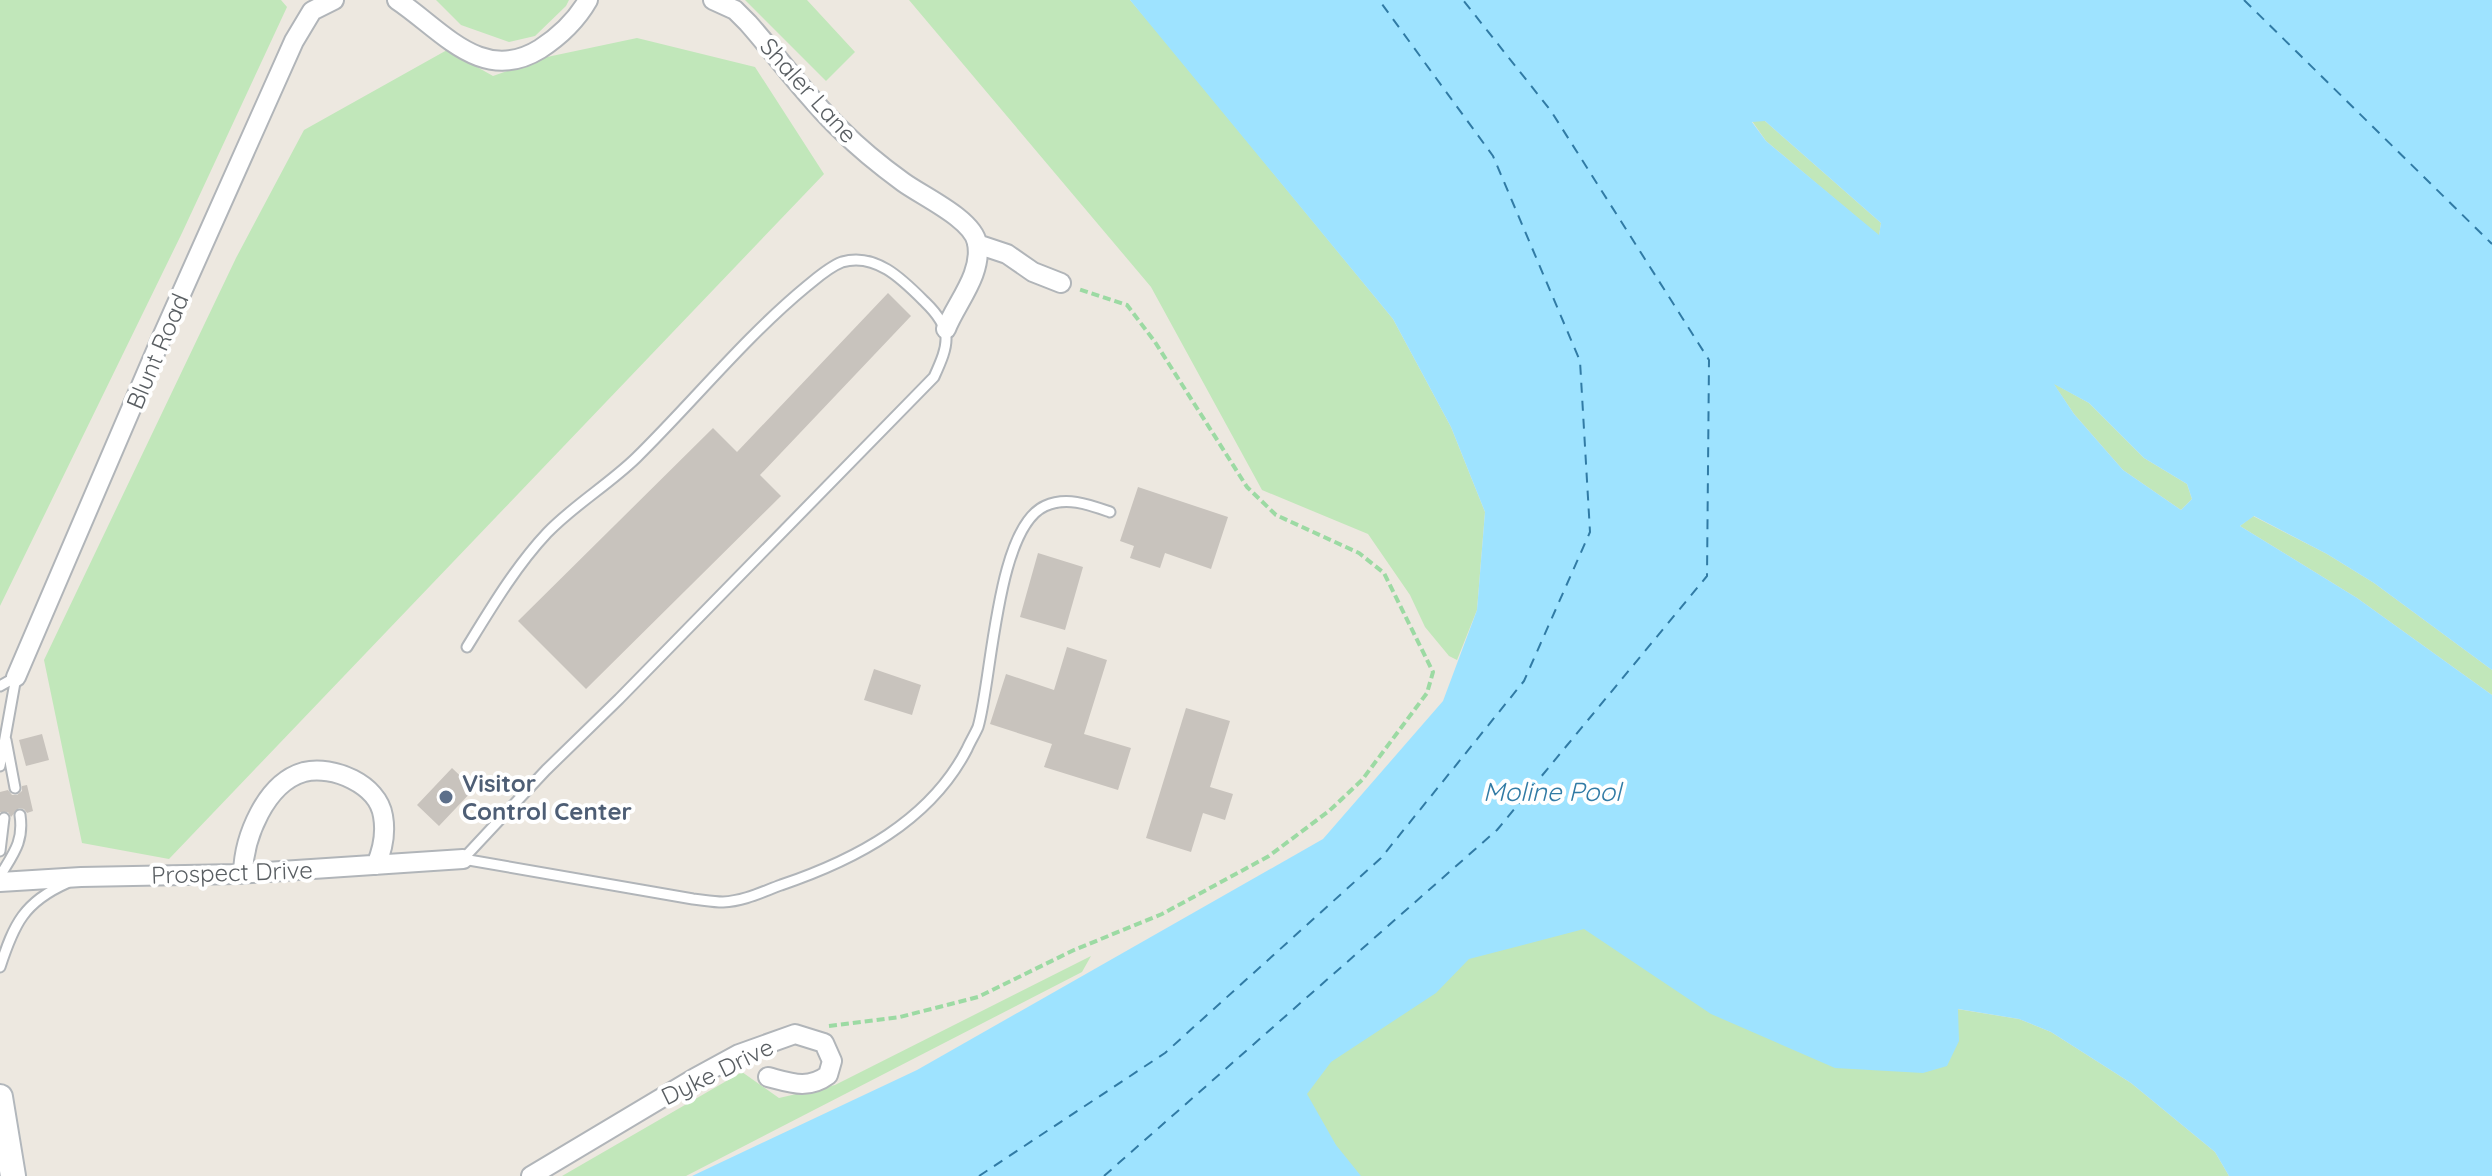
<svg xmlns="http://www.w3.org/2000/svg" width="2492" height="1176" font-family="Quicksand,sans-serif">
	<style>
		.green { fill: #c1e7ba }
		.water { fill: #9ee3ff; fill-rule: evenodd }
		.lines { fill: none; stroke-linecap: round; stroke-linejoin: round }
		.ferry { stroke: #317ba5; stroke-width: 2; stroke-dasharray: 10 8; stroke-linecap: butt }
		.building { fill: #c8c3bd }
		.lane-casing { stroke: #b1b5b9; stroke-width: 13 }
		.street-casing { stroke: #b1b5b9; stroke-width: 22 }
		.secondary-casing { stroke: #b2b7bc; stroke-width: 28 }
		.path { stroke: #9cdaa3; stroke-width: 4; stroke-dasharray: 8 4; stroke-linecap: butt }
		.lane { stroke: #fff; stroke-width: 9 }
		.street { stroke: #fff; stroke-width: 18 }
		.secondary { stroke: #fff; stroke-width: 24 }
		.service-dot { fill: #5c6f8a; stroke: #fff; stroke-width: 3 }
		.labels { text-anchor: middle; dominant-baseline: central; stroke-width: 8; stroke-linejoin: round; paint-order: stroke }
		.street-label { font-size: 24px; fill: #595e62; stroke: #fff }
		.service-label { font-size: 24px; font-weight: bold; fill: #4e5e75; stroke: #fff; text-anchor: start }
		.water-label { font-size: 26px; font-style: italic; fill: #317ba5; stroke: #fff }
	</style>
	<rect width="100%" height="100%" fill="#ede8e0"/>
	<!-- green -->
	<path class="green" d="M0,0H281L287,7L182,233L0,606Z
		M436,0H569L566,6L535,36L509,42L461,25Z
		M745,0H807L855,52L826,81Z
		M909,0H1130L1155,29L1393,319L1451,427L1485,512L1477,610L1457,660L1449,656L1425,627L1410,595L1368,534L1262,490L1151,287Z
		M637,38L755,67L824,174L169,859L82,843L44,660L236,258L304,130L447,50L493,76L547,57Z
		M1752,121H1765L1881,223L1879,236L1766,141Z
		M2053,383L2089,403L2144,458L2187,484L2192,499L2181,510L2123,470L2074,414Z
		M2253,516L2327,554L2374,583L2492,670V695L2357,598L2240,526Z
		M1533,874L1957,1009L2019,1019L2051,1032L2131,1083L2215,1152L2229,1176H1343L1282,1096Z
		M1091,956L1082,972L686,1176H562L742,1072L779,1098L835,1085Z"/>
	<!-- water -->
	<path class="water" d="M1130,0H2492V670L2374,583L2327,554L2254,516L2240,526L2357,598L2492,695V1176H2229L2215,1152L2131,1083L2051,1032L2019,1019L1958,1009L1959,1041L1947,1066L1923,1073L1835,1068L1711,1014L1584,929L1469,959L1436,993L1331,1062L1307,1094L1336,1145L1361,1176H692L917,1070L1323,839L1443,701L1477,610L1485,512L1451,427L1393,319ZM1765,121L1881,223L1879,235L1766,141L1752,122ZM2054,384L2089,403L2144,458L2187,484L2192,499L2181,510L2123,470L2074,414Z"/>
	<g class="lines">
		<!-- ferry -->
		<path class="ferry" d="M2244,0L2492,244
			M979,1176L1165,1053L1381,858L1524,681L1590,532L1580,361L1493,156L1379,0
			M1104,1176L1497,830L1707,576L1709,360L1551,111L1463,0"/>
	</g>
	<!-- building -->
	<path class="building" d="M888,293L911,316L760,475L781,496L586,689L518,621L713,428L737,452Z
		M1138,487L1228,517L1211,569L1165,553L1160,568L1130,558L1134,546L1120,541Z
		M1038,553L1083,567L1065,630L1020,617Z
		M1067,647L1107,660L1084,734L1131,748L1118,790L1044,767L1052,744L990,724L1006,674L1054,690Z
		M874,669L921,685L912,715L864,700Z
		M1186,708L1230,721L1210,787L1233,794L1225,820L1203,813L1191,852L1146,838Z
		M42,734L49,760L26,766L19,740Z
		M452,768L474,789L439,826L417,805Z
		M27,785L33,811L27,813L24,809L19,808L11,817L8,812H0V792L8,790L12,795H17L22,791V786Z"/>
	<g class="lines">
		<defs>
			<path id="lane" d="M0,686L16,677L0,766
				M6,740L15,788
				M0,851L4,818
				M463,859L546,770L619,699L934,377C949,344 954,330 925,302C903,280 876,252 842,262C829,267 818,277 807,286C745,337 693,402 636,458C608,485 574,505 547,533C516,566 491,608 467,647
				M463,859L693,899C703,900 713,902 723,902C744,901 762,892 781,885C855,860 930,821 967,749C970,742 975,734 978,727C992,680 996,528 1045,506C1067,496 1090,505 1110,512
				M0,876C13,854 24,842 20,815
				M0,967C14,924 24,902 67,883"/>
			<path id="street" d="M397,0C442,30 482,85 540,49C560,36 576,21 588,0
				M713,0L735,10L748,23C779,58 807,98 841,130C860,149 881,166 903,182C922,196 973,219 977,243C983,274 956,303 946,329
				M977,244L1007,254L1033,272L1061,283
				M16,677L161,339L294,41L312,11L334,0
				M243,873C244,838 265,783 304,772C333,765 378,784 383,816C386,833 383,849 376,865
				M0,882L81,877L237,874L463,859
				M531,1176L695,1078L739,1054L795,1034L824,1043L832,1061L828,1075C808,1090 791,1083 768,1077"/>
			<path id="secondary" d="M0,1097L13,1176"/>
		</defs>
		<!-- lane casing -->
		<use href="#lane" class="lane-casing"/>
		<!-- street casing -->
		<use href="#street" class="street-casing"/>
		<!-- secondary casing -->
		<use href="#secondary" class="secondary-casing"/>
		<!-- path -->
		<path class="path" d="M829,1026L900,1017L978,997L1074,950L1162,914L1269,856L1329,811L1362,780L1427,693L1433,672L1384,573L1359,553L1276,515L1247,487L1155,342L1127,305L1078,289"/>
		<!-- lane -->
		<use href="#lane" class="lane"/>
		<!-- street -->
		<use href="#street" class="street"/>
		<!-- secondary -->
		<use href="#secondary" class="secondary"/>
	</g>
	<!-- markers -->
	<circle class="service-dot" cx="446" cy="797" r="8"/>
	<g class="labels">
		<!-- street labels -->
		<g class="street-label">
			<text transform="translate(809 90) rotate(48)">Shaler Lane</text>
			<text transform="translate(157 351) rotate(-67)">Blunt Road</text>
			<text transform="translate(232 872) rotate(-2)">Prospect Drive</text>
			<text transform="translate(717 1071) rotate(-26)">Dyke Drive</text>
		</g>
		<!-- service labels -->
		<g class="service-label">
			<text x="462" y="783">Visitor<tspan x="462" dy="28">Control Center</tspan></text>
		</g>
		<!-- water labels -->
		<g class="water-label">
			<text x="1552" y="791">Moline Pool</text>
		</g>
	</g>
</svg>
